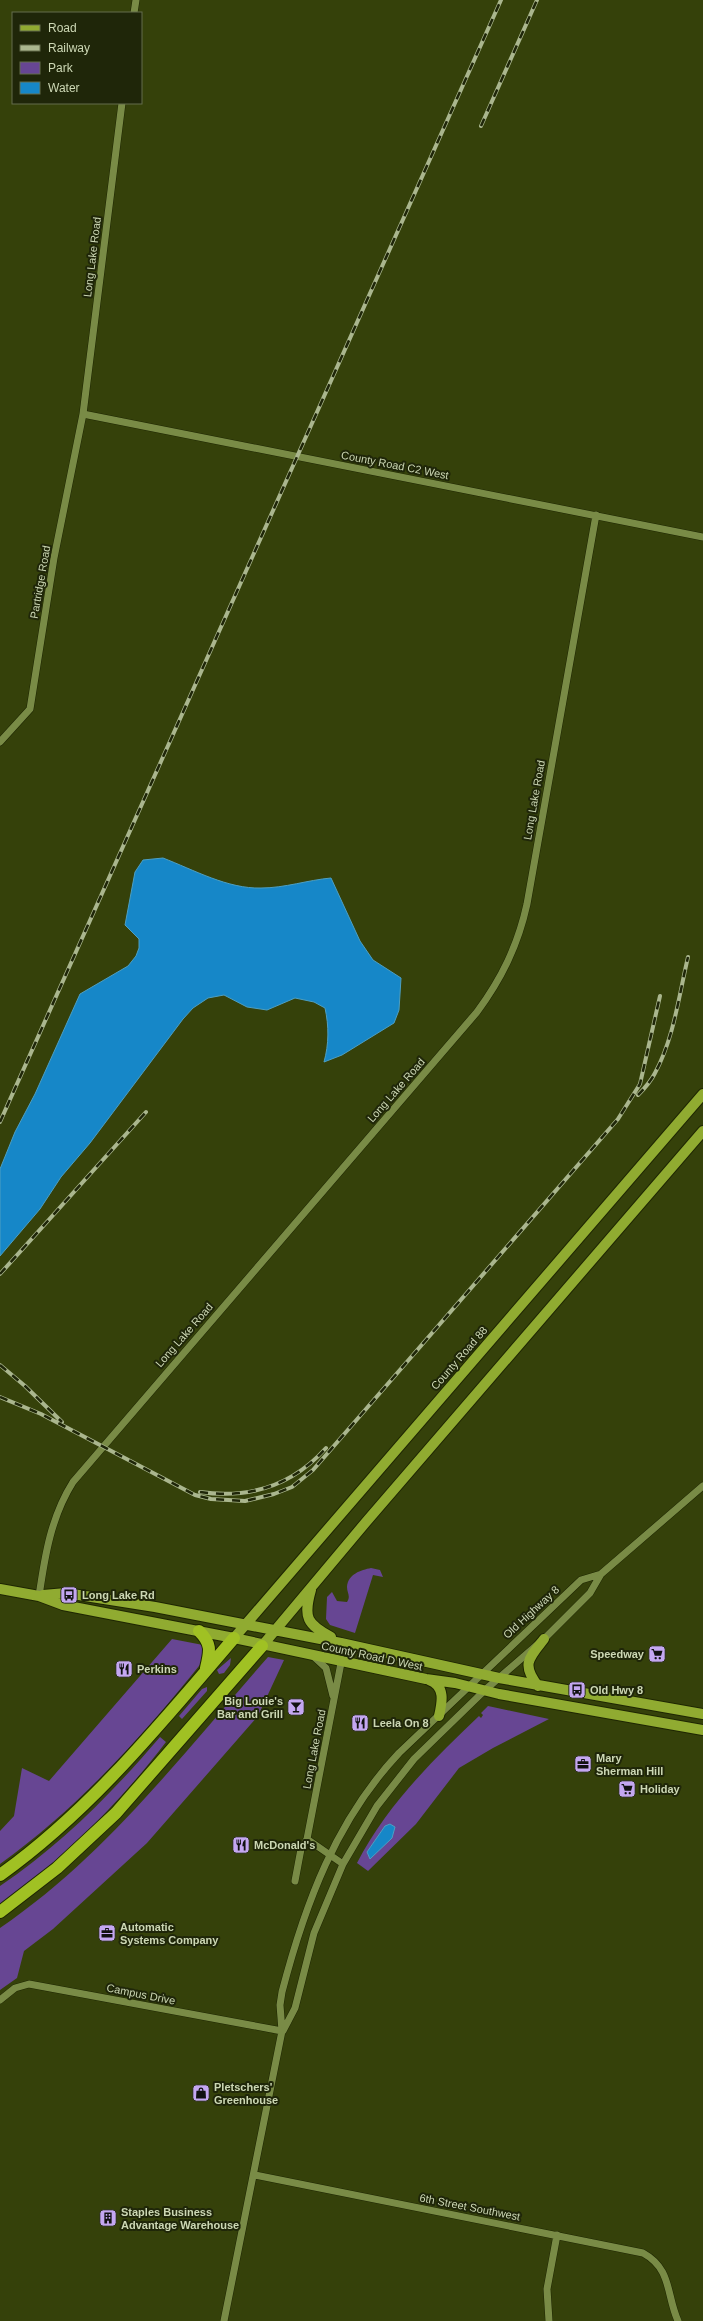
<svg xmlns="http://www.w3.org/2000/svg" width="703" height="2321" font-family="Arial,sans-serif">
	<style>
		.green { fill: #674693 }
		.water { fill: #1687c8; stroke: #4d9fc2 }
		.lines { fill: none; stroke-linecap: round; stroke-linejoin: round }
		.minor-casing { stroke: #1e2602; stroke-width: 8 }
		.major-casing { stroke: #1e2602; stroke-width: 12 }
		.highway-casing { stroke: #1e2602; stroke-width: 14 }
		.minor { stroke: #798b46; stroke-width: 7 }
		.major { stroke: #90ab31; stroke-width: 10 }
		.highway { stroke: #a0c123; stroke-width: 12 }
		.rail-casing { stroke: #aab68e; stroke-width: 4 }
		.rail { stroke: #1f2609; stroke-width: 2.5; stroke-dasharray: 8; stroke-linecap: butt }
		.labels { text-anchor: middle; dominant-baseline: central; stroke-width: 4; stroke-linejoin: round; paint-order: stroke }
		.street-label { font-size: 11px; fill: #ccd7b4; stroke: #1f2609 }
		.poi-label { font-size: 11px; font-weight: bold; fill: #ccd7b4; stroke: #1f2609; text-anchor: start }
	</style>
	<rect width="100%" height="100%" fill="#35410a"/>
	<!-- green -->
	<path class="green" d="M371,1568L380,1570L383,1577L373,1575L355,1633L330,1625L326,1619L327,1597L332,1592L337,1601L347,1602C351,1596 347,1593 347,1587C348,1574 361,1570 371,1568Z
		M172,1639L203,1645V1661C143,1736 78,1808 0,1864V1831L14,1816L22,1768L49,1781Z
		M268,1657L284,1660L258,1716L147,1843L53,1929L24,1951L17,1978L0,1990V1928C107,1855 183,1753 268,1657Z
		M231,1658L230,1665L224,1673L219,1674L217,1670Z
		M207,1687V1691L182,1719L179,1716L202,1689Z
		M488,1706L549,1719L493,1748L459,1768L416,1824L368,1871L357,1863C387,1805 432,1761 479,1716L481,1718L483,1715L481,1713Z
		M160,1737L166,1742C118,1805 64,1858 0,1905V1886C61,1845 113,1792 160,1737Z"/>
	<!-- water -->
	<path class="water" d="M163,858C194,870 228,889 261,888C285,888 308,880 331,878L360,941L373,960L401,978L399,1010L394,1023L342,1055L324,1062C329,1044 329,1026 325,1008L314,1002L295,998L267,1010L247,1007L224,995L208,998L193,1008L183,1019L90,1143L61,1177L40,1209L0,1256V1169L15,1132L35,1094L80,994L128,966L136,956L139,948V939L125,925L135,872L143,860Z
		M390,1824L395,1827L392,1838L370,1859L367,1852L385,1826Z"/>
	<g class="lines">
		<defs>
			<path id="minor" d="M134,13L136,0
				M83,414L703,537
				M0,742L30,709L54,558L83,414L122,103
				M39,1596C45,1555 51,1517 73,1482L477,1012C502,978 518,945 527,904L596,515
				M313,1656L326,1668L333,1696
				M341,1663L307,1839L343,1864
				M295,1881L301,1849L307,1839
				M0,2000L15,1988L29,1984L282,2031
				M283,2031L295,2008L314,1933L343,1864L377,1806L414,1759L485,1690L544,1639L590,1593L601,1574L703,1486
				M255,2175L643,2253C672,2269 666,2294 678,2321
				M224,2321L282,2031L280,2005L282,1992C305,1904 336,1820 399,1753L581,1580L601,1574
				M549,2321L547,2289L557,2235"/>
			<path id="major" d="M0,1589L39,1596L63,1605L234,1638L426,1679L455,1683L499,1694L703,1730
				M311,1590C303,1618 307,1624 331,1637
				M43,1595L66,1593L155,1607L341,1643L499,1678L703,1714
				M234,1638L703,1094
				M262,1646L366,1522L703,1131
				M429,1680C446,1686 442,1703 439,1716
				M538,1686C521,1664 529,1658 544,1639"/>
			<path id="highway" d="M199,1631C212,1644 210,1651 206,1668
				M0,1875C91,1810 161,1723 234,1638
				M0,1912L57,1868L116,1813L262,1646"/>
		</defs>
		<!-- minor casing -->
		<use href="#minor" class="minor-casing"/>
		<!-- major casing -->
		<use href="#major" class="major-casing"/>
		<!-- highway casing -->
		<use href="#highway" class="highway-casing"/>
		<!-- minor -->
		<use href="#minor" class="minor"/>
		<!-- major -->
		<use href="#major" class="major"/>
		<!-- highway -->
		<use href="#highway" class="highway"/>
		<defs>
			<path id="rail" d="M481,126L537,0
				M638,1095C644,1089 651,1081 655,1073C674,1038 679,995 688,957
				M0,1122L501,0
				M0,1274L146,1112
				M0,1365L25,1386L62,1422
				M0,1397L41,1414L195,1495L211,1499L245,1501L274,1494L292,1487L313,1470L618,1119L640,1084L660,996
				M200,1492C249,1499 292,1486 326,1448"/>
		</defs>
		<!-- rail casing -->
		<use href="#rail" class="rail-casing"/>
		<!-- rail -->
		<use href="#rail" class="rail"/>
	</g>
	<!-- icons -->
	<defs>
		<symbol id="bus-square" viewBox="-11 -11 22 22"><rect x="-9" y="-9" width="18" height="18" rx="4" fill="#c4a7f1" stroke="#1f2609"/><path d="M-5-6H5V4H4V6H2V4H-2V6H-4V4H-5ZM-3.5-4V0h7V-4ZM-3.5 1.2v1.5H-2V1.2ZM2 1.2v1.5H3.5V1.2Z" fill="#111"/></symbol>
		<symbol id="supermarket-square" viewBox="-11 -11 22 22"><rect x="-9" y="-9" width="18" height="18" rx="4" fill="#c4a7f1" stroke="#1f2609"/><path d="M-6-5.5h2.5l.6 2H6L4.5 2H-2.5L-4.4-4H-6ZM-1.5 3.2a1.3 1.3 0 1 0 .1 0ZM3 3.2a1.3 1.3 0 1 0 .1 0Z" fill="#111"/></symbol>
		<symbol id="restaurant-square" viewBox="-11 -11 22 22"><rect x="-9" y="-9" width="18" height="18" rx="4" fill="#c4a7f1" stroke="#1f2609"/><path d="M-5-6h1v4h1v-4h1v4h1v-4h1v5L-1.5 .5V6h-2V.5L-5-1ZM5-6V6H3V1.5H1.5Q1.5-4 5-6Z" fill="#111"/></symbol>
		<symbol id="bar-square" viewBox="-11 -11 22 22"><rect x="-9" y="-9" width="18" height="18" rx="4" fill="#c4a7f1" stroke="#1f2609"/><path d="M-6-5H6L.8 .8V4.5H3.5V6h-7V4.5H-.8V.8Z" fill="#111"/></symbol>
		<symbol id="office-square" viewBox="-11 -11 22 22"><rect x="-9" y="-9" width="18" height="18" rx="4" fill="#c4a7f1" stroke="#1f2609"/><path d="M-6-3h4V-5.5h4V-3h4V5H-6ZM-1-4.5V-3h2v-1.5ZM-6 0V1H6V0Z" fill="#111"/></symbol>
		<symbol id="shop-square" viewBox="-11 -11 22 22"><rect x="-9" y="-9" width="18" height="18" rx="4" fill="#c4a7f1" stroke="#1f2609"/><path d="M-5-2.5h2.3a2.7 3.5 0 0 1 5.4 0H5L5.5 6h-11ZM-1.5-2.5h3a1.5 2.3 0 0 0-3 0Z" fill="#111"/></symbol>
		<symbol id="building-square" viewBox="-11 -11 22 22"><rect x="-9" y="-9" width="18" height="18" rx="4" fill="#c4a7f1" stroke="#1f2609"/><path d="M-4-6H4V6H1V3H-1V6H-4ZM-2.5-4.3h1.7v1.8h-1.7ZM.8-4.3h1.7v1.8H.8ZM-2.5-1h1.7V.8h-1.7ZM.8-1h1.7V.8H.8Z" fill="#111"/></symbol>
	</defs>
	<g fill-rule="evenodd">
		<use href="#bus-square" x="59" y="1585" width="20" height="20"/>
		<use href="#supermarket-square" x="647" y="1644" width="20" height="20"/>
		<use href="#restaurant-square" x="114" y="1659" width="20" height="20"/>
		<use href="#bus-square" x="567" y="1680" width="20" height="20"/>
		<use href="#bar-square" x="286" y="1697" width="20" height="20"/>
		<use href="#restaurant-square" x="350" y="1713" width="20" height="20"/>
		<use href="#office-square" x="573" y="1754" width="20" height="20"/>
		<use href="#supermarket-square" x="617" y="1779" width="20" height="20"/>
		<use href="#restaurant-square" x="231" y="1835" width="20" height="20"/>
		<use href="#office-square" x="97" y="1923" width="20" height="20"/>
		<use href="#shop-square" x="191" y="2083" width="20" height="20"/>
		<use href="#building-square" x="98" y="2208" width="20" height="20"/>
	</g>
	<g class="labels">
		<!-- street labels -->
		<g class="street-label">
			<text transform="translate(92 257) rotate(-83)">Long Lake Road</text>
			<text transform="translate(395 465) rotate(11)">County Road C2 West</text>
			<text transform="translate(40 582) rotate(-80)">Partridge Road</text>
			<text transform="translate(534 800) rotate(-80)">Long Lake Road</text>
			<text transform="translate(396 1090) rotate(-49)">Long Lake Road</text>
			<text transform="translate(184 1335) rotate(-49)">Long Lake Road</text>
			<text transform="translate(459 1358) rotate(-49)">County Road 88</text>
			<text transform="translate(531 1612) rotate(-43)">Old Highway 8</text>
			<text transform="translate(372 1656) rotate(12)">County Road D West</text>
			<text transform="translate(314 1749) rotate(-79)">Long Lake Road</text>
			<text transform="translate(141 1994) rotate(11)">Campus Drive</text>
			<text transform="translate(470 2207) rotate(11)">6th Street Southwest</text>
		</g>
		<!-- poi labels -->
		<g class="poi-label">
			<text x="82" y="1595">Long Lake Rd</text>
			<text x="644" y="1654" text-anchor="end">Speedway</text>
			<text x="137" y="1669">Perkins</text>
			<text x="590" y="1690">Old Hwy 8</text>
			<text x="283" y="1701" text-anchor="end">Big Louie's<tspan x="283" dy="13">Bar and Grill</tspan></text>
			<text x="373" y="1723">Leela On 8</text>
			<text x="596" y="1758">Mary<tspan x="596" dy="13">Sherman Hill</tspan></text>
			<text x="640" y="1789">Holiday</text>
			<text x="254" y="1845">McDonald's</text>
			<text x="120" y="1927">Automatic<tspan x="120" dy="13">Systems Company</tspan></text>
			<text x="214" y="2087">Pletschers'<tspan x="214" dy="13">Greenhouse</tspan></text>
			<text x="121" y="2212">Staples Business<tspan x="121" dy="13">Advantage Warehouse</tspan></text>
		</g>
	</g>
	<!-- legend -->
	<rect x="12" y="12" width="130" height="92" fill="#1f2609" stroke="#646d4d"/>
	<rect x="20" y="25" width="20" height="6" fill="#90ab31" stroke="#646d4d"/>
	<text x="48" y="32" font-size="12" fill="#ccd7b4">Road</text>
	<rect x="20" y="45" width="20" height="6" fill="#aab68e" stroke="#646d4d"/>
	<text x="48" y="52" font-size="12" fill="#ccd7b4">Railway</text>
	<rect x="20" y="62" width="20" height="12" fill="#674693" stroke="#646d4d"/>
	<text x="48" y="72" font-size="12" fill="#ccd7b4">Park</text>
	<rect x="20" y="82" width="20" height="12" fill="#1687c8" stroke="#646d4d"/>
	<text x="48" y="92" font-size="12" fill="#ccd7b4">Water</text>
</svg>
